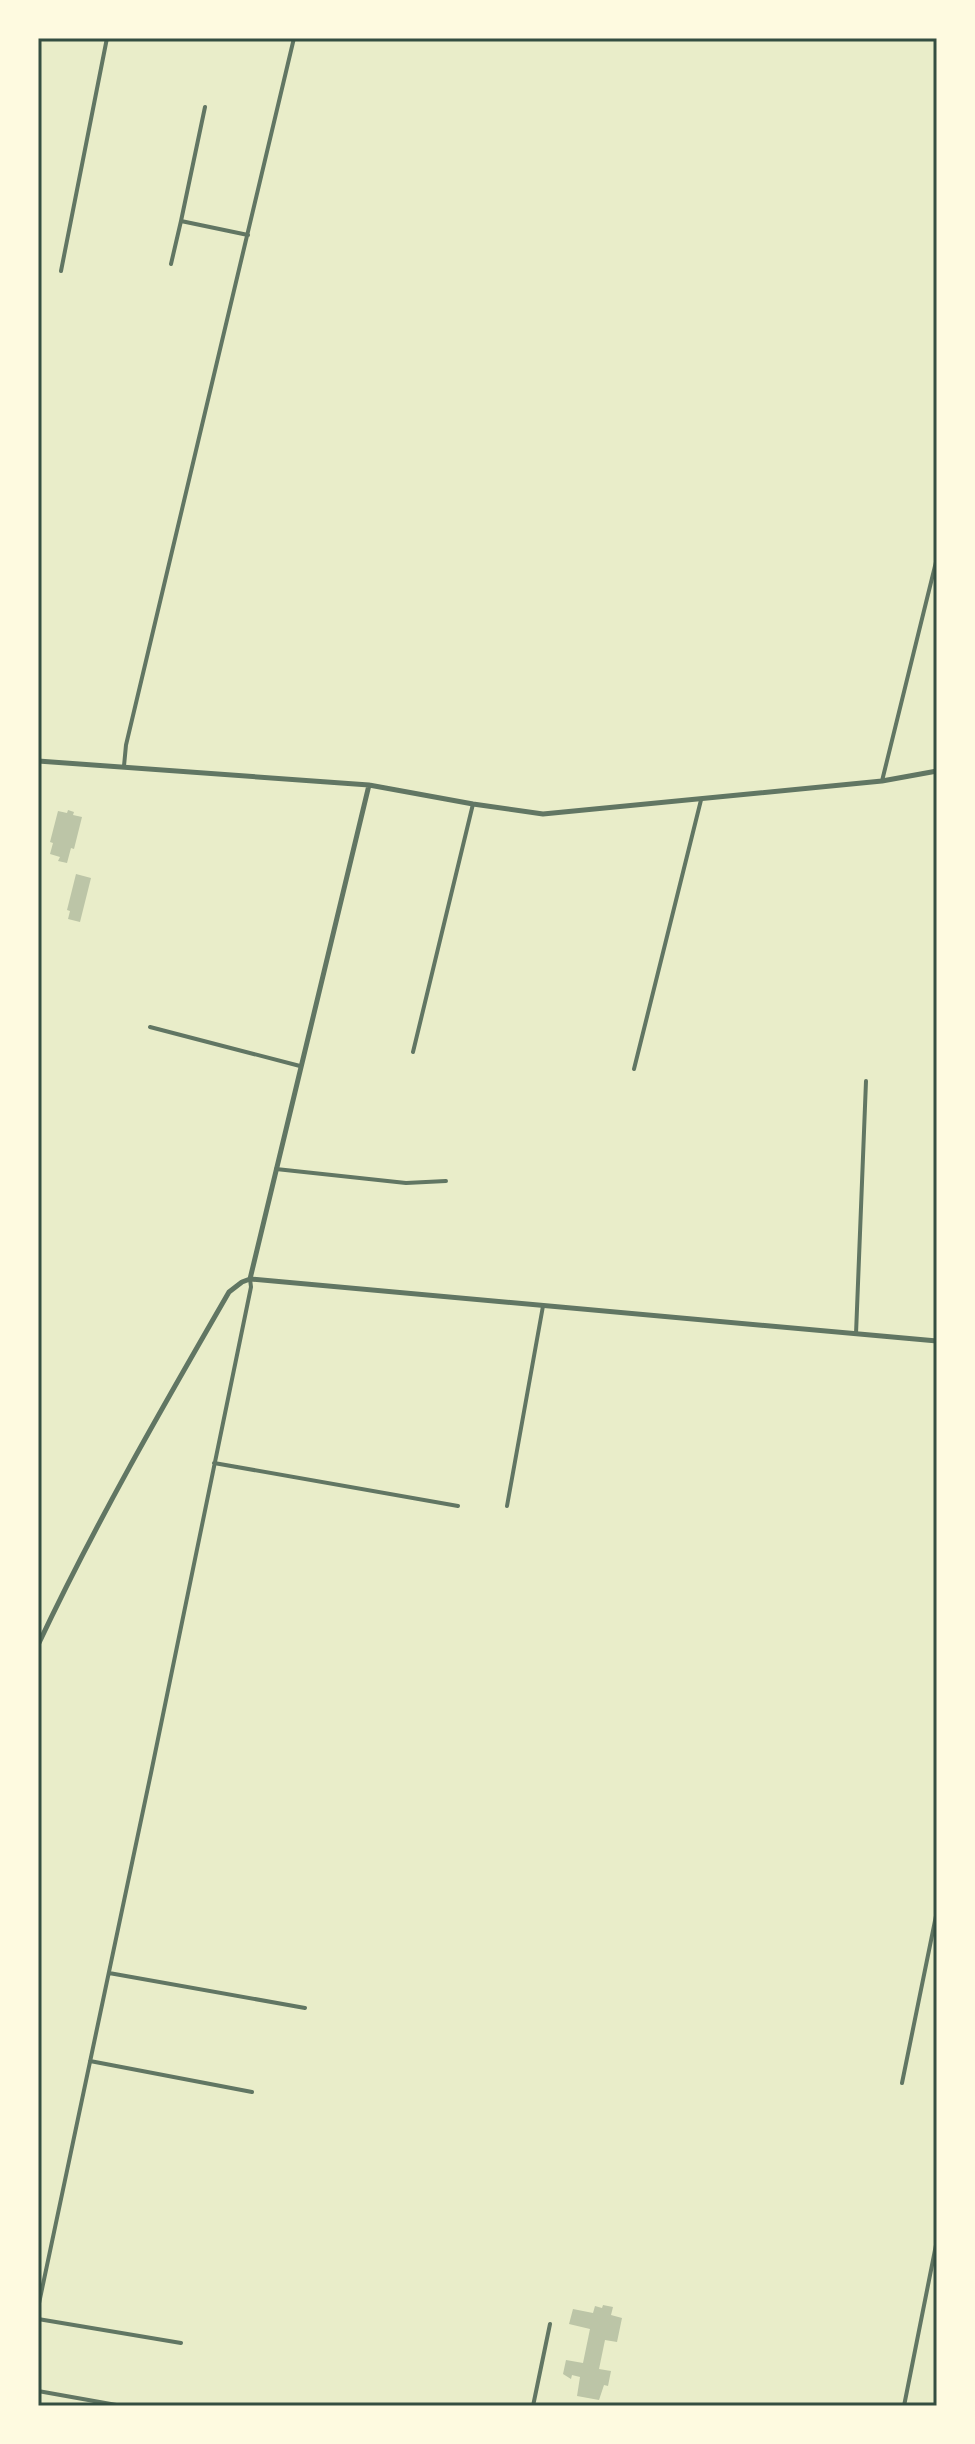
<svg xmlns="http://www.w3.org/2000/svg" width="975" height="2444" font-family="'DM Sans',sans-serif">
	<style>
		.building { fill: #bcc5a7 }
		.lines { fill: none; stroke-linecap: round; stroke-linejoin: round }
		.minor { stroke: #617663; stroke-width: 4 }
		.tertiary { stroke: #617663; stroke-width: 5 }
		.neatline { fill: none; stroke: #344e41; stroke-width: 3 }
	</style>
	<rect width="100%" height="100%" fill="#e9edc9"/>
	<!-- building -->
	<path class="building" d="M68,810L74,812L73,815L82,817L74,849L71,848L67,863L58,861L60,857L50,854L53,843L50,842L58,811L67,813Z
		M76,874L91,878L80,922L68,919L70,911L67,910Z
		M603,2305L613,2307L611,2315L622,2318L617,2342L605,2340L599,2369L611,2371L608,2386L604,2385L599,2400L577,2396L580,2377L572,2375L571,2379L563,2374L566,2360L583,2363L590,2329L569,2324L573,2309L593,2313L595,2306L602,2308Z"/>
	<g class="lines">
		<!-- minor -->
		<path class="minor" d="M181,221L205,107
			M171,264L181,221L248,235
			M61,271L107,38
			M124,766L126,745L294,38
			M882,781L937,558
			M150,1027L300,1066
			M413,1052L473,804
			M634,1069L701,800
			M276,1169L406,1183L446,1181
			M856,1334L866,1081
			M214,1463L458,1506
			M507,1506L543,1306
			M109,1973L305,2008
			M90,2061L252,2092
			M902,2083L937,1911
			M38,2308L151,1773L251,1287L250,1279
			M38,2319L181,2343
			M38,2391L122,2406
			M533,2406L550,2324
			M904,2406L937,2240"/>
		<!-- tertiary -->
		<path class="tertiary" d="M38,761L369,785L473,804L543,814L882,781L937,771
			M250,1279L369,785
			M38,1645C95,1524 162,1408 229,1292L242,1282L250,1279L937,1341"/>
	</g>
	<!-- border -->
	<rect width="975" height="2444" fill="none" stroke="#fefae0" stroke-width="80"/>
	<rect x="40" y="40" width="895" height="2364" class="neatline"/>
</svg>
